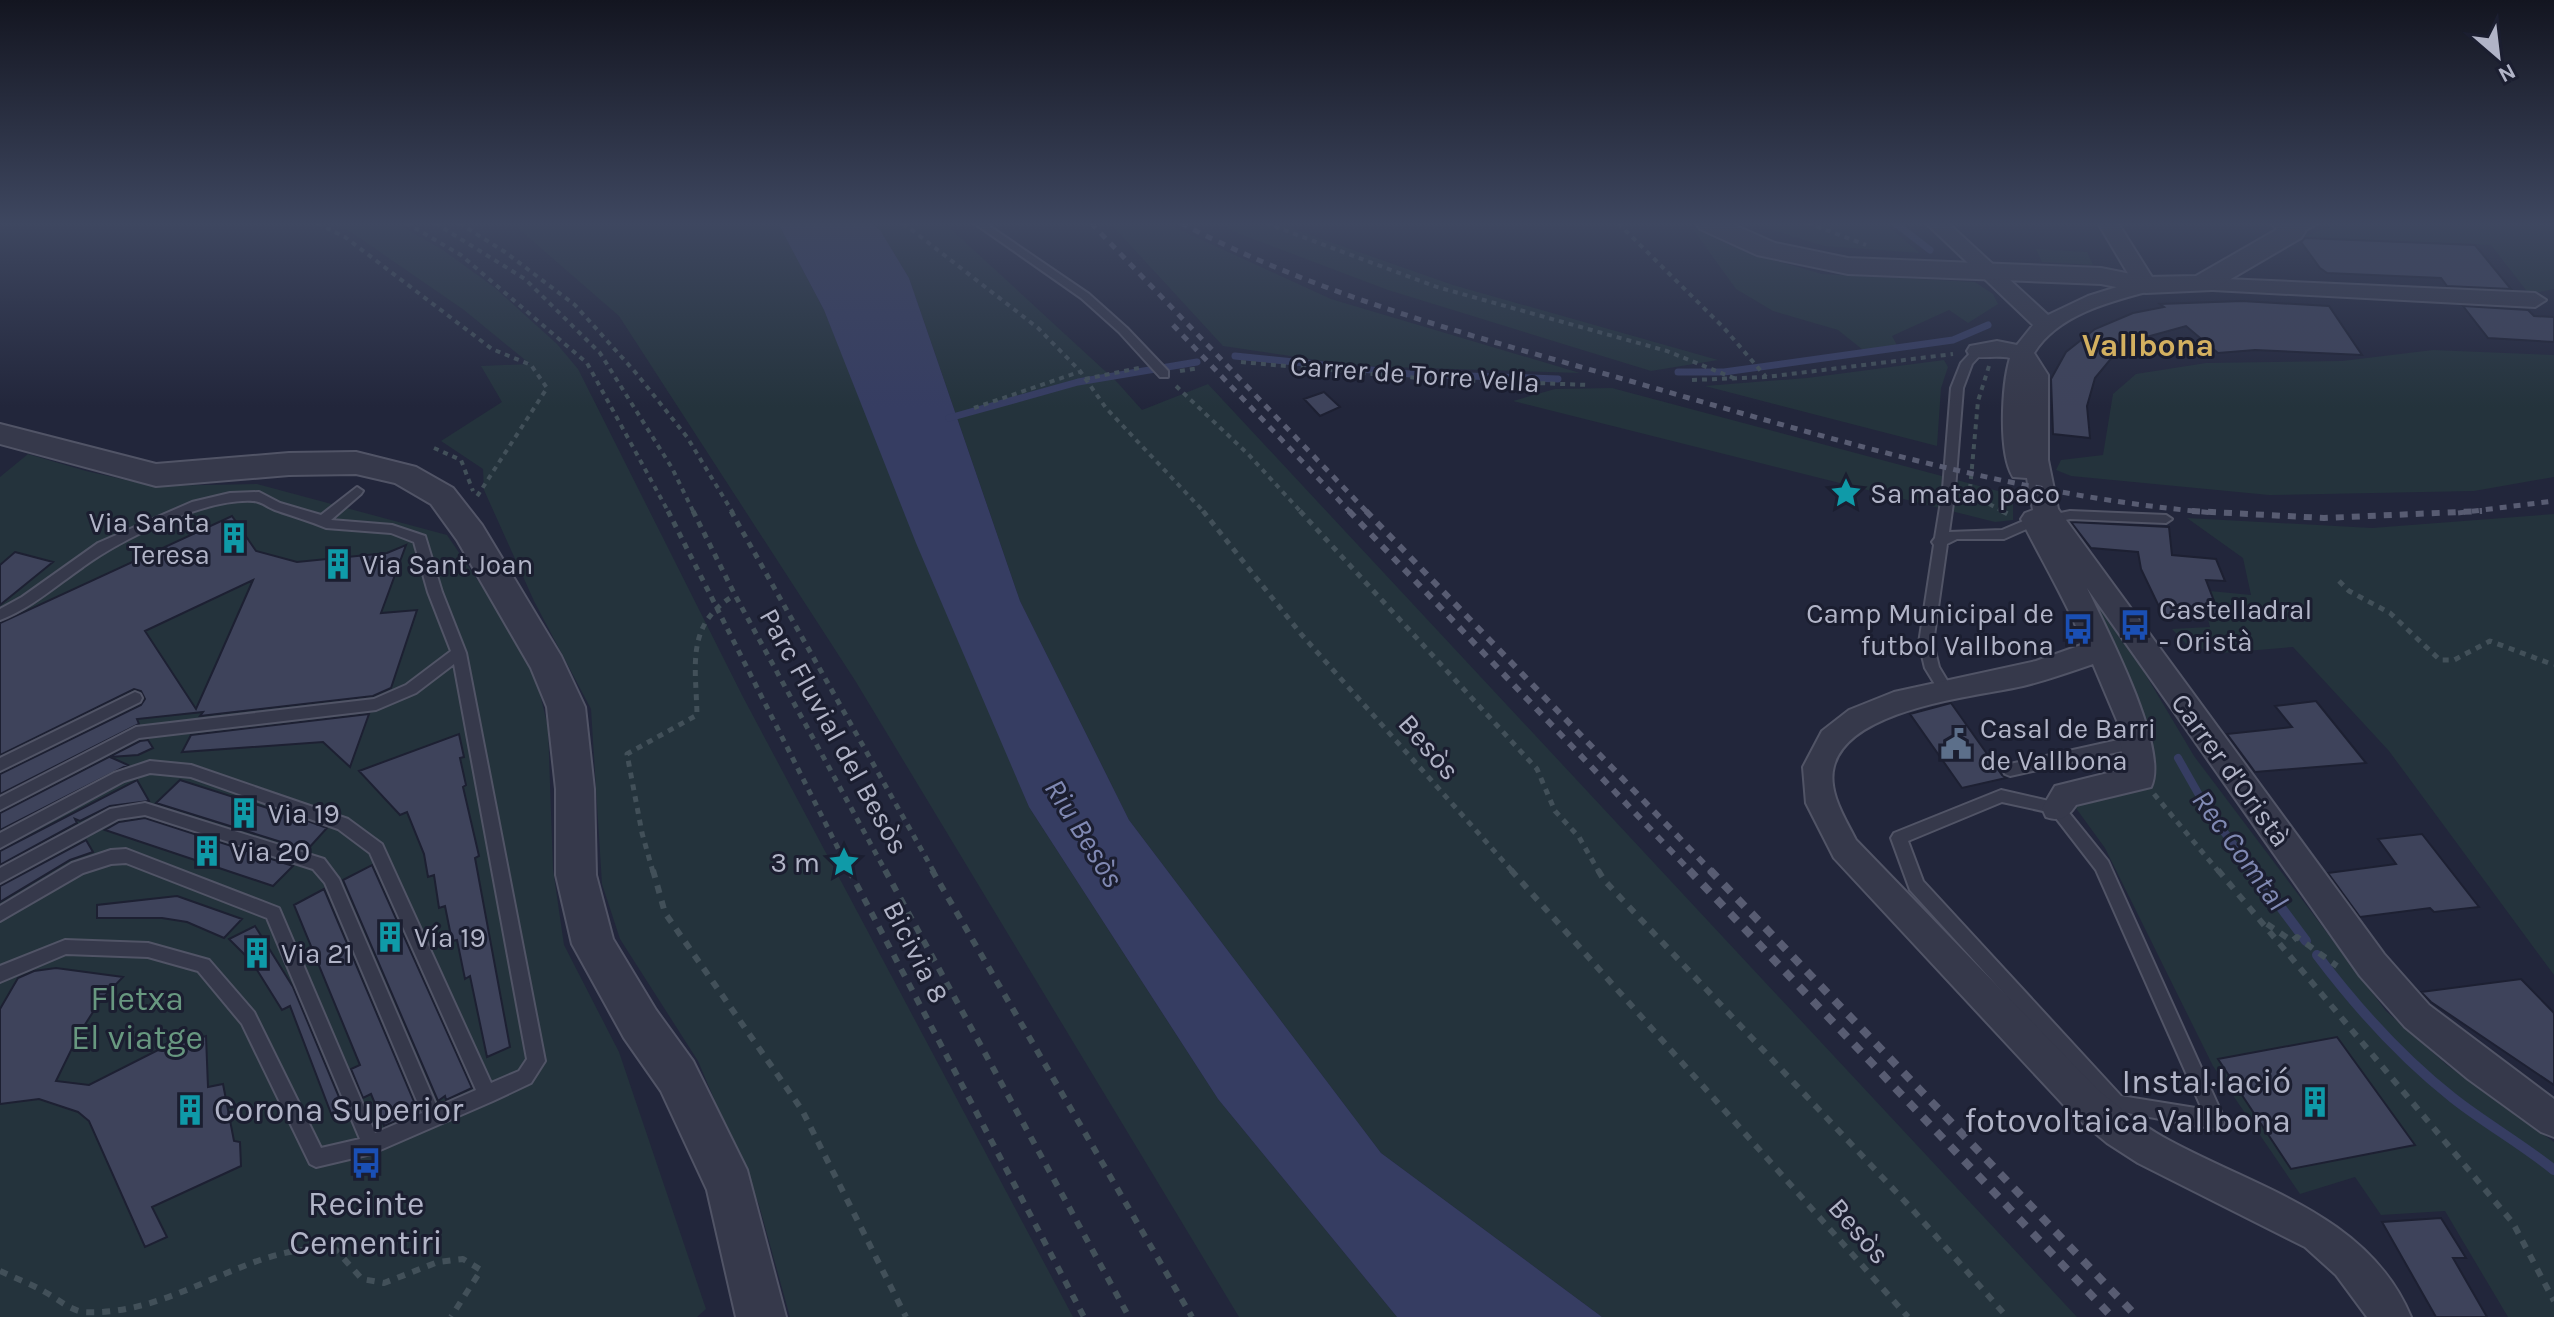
<svg xmlns="http://www.w3.org/2000/svg" width="2554" height="1317" font-family="Karla,sans-serif">
	<style>
		.green { fill: #24333c }
		.water { fill: #363d62 }
		.lines { fill: none; stroke-linecap: round; stroke-linejoin: round }
		.stream-far2 { stroke: #363d62; stroke-width: 7 }
		.stream-far1 { stroke: #363d62; stroke-width: 8 }
		.stream { stroke: #363d62; stroke-width: 10 }
		.building { fill: #3e435b; stroke: #1d2032; stroke-width: 2; fill-rule: evenodd }
		.service-casing { stroke: #515466; stroke-width: 4 }
		.minor-casing { stroke: #515466; stroke-width: 4 }
		.tertiary-casing { stroke: #515466; stroke-width: 4 }
		.path-far2 { stroke: #425059; stroke-width: 4; stroke-dasharray: 5 5; stroke-linecap: butt }
		.path-far1 { stroke: #425059; stroke-width: 5; stroke-dasharray: 6 6; stroke-linecap: butt }
		.path { stroke: #425059; stroke-width: 6; stroke-dasharray: 8 8; stroke-linecap: butt }
		.service { fill: #36394b; fill-rule: evenodd }
		.minor { fill: #36394b; fill-rule: evenodd }
		.tertiary { fill: #36394b; fill-rule: evenodd }
		.rail-far2 { stroke: #585c72; stroke-width: 5; stroke-dasharray: 7 7; stroke-linecap: butt }
		.rail-far1 { stroke: #585c72; stroke-width: 6; stroke-dasharray: 8 8; stroke-linecap: butt }
		.rail { stroke: #585c72; stroke-width: 8; stroke-dasharray: 10 10; stroke-linecap: butt }
		.labels { text-anchor: middle; dominant-baseline: central; stroke-width: 6; stroke-linejoin: round; paint-order: stroke }
		.street-label { font-size: 28px; fill: #b1b4c7; stroke: #1b1e30 }
		.poi-label { font-size: 28px; fill: #b1b4c7; stroke: #1b1e30; text-anchor: start }
		.water-label { font-size: 30px; font-style: italic; fill: #8089b3; stroke: #1b1e30 }
		.quarter-label { font-size: 32px; font-weight: bold; fill: #d3b060; stroke: #1b1e30 }
		.near-park-label { font-size: 34px; fill: #689880; stroke: #1b1e30 }
		.near-poi-label { font-size: 34px; fill: #b1b4c7; stroke: #1b1e30; text-anchor: end }
	</style>
	<rect width="100%" height="100%" fill="#22263b"/>
	<!-- green -->
	<path class="green" d="M331,223H396L443,250L494,287L557,344L578,369L743,697L1073,1317H790L759,1205L698,1061L620,939L602,884L591,709L534,601L484,490L483,469L441,441L502,402L481,366L530,364L464,310L351,232Z
		M512,223H778L824,310L1029,807L1218,1099L1397,1317H1239L856,682L619,316Z
		M871,223H942L951,229L1117,382L1142,410L1208,384L2077,1317H1602L1381,1153L1129,820L1020,601L909,278L880,230Z
		M1110,223H1165L1331,299L1580,373L1358,366L1223,346Z
		M1219,223H1276L1453,285L1718,360L1651,371L1388,290L1237,233Z
		M1750,223H1884L1920,253L1824,246Z
		M2344,223H2554V289L2529,294L2491,245L2300,237Z
		M1692,228L1746,252L1822,274L1975,282L1993,294L1998,304L1968,323L1949,310L1892,336L1897,345L1863,350L1838,330L1773,311L1736,289Z
		M2036,249L2087,252L2093,265L2042,262Z
		M2433,350L2554,355V477L2474,491L2269,495L2071,476L2056,470L2061,460L2103,455L2113,394L2136,374L2206,363L2342,361Z
		M1944,360L1948,367L1941,388L1937,446L1705,386L1807,378Z
		M1612,388L2013,495V520L1995,522L1513,401L1555,389Z
		M28,454L86,471L153,486L257,484L447,535L516,636L539,690L548,727L553,869L564,945L619,1052L706,1309L697,1317H0V477Z
		M2554,514V975L2389,751L2293,647L2222,653L2188,646L2172,629L2210,627L2200,590L2251,595L2243,558L2187,518L2372,528Z
		M2094,598H2100L2194,756L2386,1011L2447,1065L2554,1142V1317H2508L2445,1211L2381,1215L2355,1177L2300,1194L2213,1066L2105,848L2070,800L2150,762L2154,738Z"/>
	<!-- water -->
	<path class="water" d="M778,223H871L880,230L909,278L1020,601L1129,820L1381,1153L1602,1317H1397L1218,1099L1029,807L916,543L824,310Z"/>
	<g class="lines">
		<!-- stream-far2 -->
		<path class="stream-far2" d="M1895,223L1930,250
			M1235,356L1410,374L1558,379
			M1678,372H1724L1953,340L1988,325
			M949,418L1078,382L1197,362"/>
		<!-- stream-far1 -->
		<path class="stream-far1" d="M2178,758L2207,809L2254,872"/>
		<!-- stream -->
		<path class="stream" d="M2253,870L2306,941
			M2317,955C2357,1008 2401,1057 2453,1098C2486,1124 2522,1144 2554,1170"/>
	</g>
	<!-- building -->
	<path class="building" d="M2305,238L2475,245L2511,289L2447,286L2441,278L2327,273L2320,268L2301,242Z
		M2242,301L2329,306L2362,355L2255,350L2218,353L2186,326L2143,338L2114,355L2095,378L2087,406L2090,438L2053,434L2051,379L2066,352L2095,329L2133,313L2164,307L2160,304Z
		M2463,306L2528,310L2534,316L2554,317V342L2488,338Z
		M1324,392L1340,407L1320,416L1304,399Z
		M232,516L256,551L297,562L387,553L406,545L381,613L417,610L391,688L373,696L200,716L203,712L137,719L139,724L0,794V774L141,705L145,699L141,691L134,689L0,755V623ZM253,580L216,664L196,709L145,631Z
		M2071,522L2169,527L2172,555L2216,559L2225,581L2206,580L2219,614L2164,617L2141,569L2138,552L2091,548Z
		M15,552L53,562L0,605V565Z
		M2316,701L2366,763L2255,772L2227,734L2292,727L2275,706Z
		M1951,703L2002,775L2006,778L1962,788L1910,714Z
		M369,714L350,767L323,742L182,752L191,735Z
		M459,734L464,757L460,758L466,785L463,787L479,856L475,858L510,1047L487,1057L470,976L465,979L457,940L452,941L445,906L439,908L434,875L428,877L424,854L407,812L400,815L359,771Z
		M148,740L153,748L138,755L110,757L128,765L0,830V813L140,741Z
		M137,780L149,801L110,806L80,821L75,819L77,823L0,865V851Z
		M180,780L305,820L327,828L307,850L156,803Z
		M145,818L293,866L273,886L105,830L119,822Z
		M2422,834L2479,907L2434,912L2430,908L2360,917L2328,873L2396,864L2378,839Z
		M86,840L93,852L70,860L0,902V886Z
		M372,865L472,1088L446,1100L445,1096L438,1101L343,880Z
		M324,889L418,1111L384,1126L371,1094L363,1098L351,1069L360,1065L294,905Z
		M177,896L242,919L224,938L187,922L162,918H97V905Z
		M255,926L293,987L344,1109L332,1116L290,1006L282,1010L252,962L229,939Z
		M56,968L123,977L100,1001L79,1034L56,1081L89,1085L160,1049L206,1036L208,1087L223,1084L234,1141L240,1142L241,1166L152,1207L167,1237L145,1247L89,1121L78,1112L39,1099L0,1104V1009L18,978L34,971Z
		M2521,979L2554,1013V1085L2431,1002L2421,992Z
		M2337,1037L2415,1145L2291,1169L2218,1059Z
		M2441,1218L2466,1258H2453L2487,1317H2436L2382,1222Z"/>
	<g class="lines">
		<defs>
			<path id="service" d="M974,223H985L1089,294L1127,328L1168,371V377H1160L1119,332L1081,298Z
				M1978,348L1984,351L1972,364L1963,388L1955,489L1949,532L2002,530L2035,516L2041,520L2040,523L2004,539H1957L1947,544L1933,643L1939,667L1951,687L1949,691H1939L1925,668L1919,643L1934,545L1932,542L1935,538L1943,489L1951,388L1961,363L1974,349Z
				M357,487L363,491L361,494L331,520L392,525L425,536L442,592L466,653L545,1061L531,1083L493,1101L371,1154L316,1167L310,1164L242,1024L198,971L148,957L66,954L0,982V966L65,940L148,943L209,960L254,1012L321,1148L360,1139L267,918L126,863L111,864L83,873L0,921V906L72,863L111,850L126,849L279,908L375,1133L422,1113L325,883L313,869L145,815L118,819L0,883V868L110,809L145,803L324,859L339,879L437,1107L476,1090L370,853L338,829L191,777L150,773L124,781L0,848V833L114,773L150,761L191,765L348,819L382,844L491,1083L519,1071L527,1059L454,664L416,693L376,710L139,738L0,810V797L136,727L374,699L406,685L451,651L428,592L414,542L391,533L326,528C310,521 292,516 275,510C267,507 261,501 253,501C205,498 121,539 83,567C57,585 30,609 0,620V609L22,597L98,543L192,502L230,493L259,492L280,503L321,515Z
				M2070,511L2166,515L2172,519L2166,523L2070,519L2051,523L2045,519L2046,516Z
				M135,692L140,694L142,698L140,702L0,771V758Z
				M2136,736L2141,738L2143,742L2141,746L2136,748L2010,776L2005,774L2003,770L2005,766L2010,764Z
				M2001,790L2062,804L2108,861L2222,1114L2225,1120L2222,1126L2216,1129L2110,1110L1910,890L1891,838L1894,833ZM2002,802L2052,813L2096,870L2202,1109L2121,1096L1923,881L1908,841Z"/>
			<path id="minor" d="M1926,223H1948L2048,315L2088,296L2133,282L2098,223H2118L2157,285L2154,290C2112,301 2058,314 2034,353L2048,375V460L2058,509L2384,954L2429,1005L2554,1099V1137L2541,1132L2468,1079L2405,1027L2360,976L2087,588C2105,627 2170,748 2151,787L2076,805C2067,818 2061,822 2046,817L2042,808L2055,786L2124,769L2118,723L2093,664C2070,672 2047,680 2023,686C1974,697 1850,708 1834,766C1827,791 1845,818 1856,840L2098,1090C2119,1107 2139,1123 2163,1137C2252,1187 2368,1213 2411,1317H2367L2336,1275L2305,1247L2138,1163L2107,1143L2072,1114L1834,858L1806,803L1803,767L1822,731L1849,710L1894,692L2036,661L2084,644C2066,601 2042,561 2021,519L2025,513L2033,510L2027,478L2013,477C1998,453 2002,384 2010,358C1996,355 1983,359 1970,356L1967,351L1970,346L1997,341L2017,345L2033,325Z
				M2270,223H2318L2292,238L2285,236Z
				M2202,278L2535,293L2546,300L2535,307L2194,289L2191,284Z"/>
			<path id="tertiary" d="M1696,223H1730L1775,243L1848,258L2101,268L2146,277L2196,276L2283,226H2301L2305,232L2301,238L2212,290L2146,293L2101,284L1848,274L1757,255L1700,229Z
				M0,424L156,464L289,453L356,452L416,467L453,488L482,525L561,656L585,707L594,789L596,875L613,939L656,1010L693,1061L747,1170L786,1317H736L707,1190L661,1091L624,1038L572,944L556,875V789L547,707L531,668L457,540L431,504L395,483L356,474L289,475L156,486L0,444Z"/>
		</defs>
		<!-- service casing -->
		<use href="#service" class="service-casing"/>
		<!-- minor casing -->
		<use href="#minor" class="minor-casing"/>
		<!-- tertiary casing -->
		<use href="#tertiary" class="tertiary-casing"/>
		<!-- path-far2 -->
		<path class="path-far2" d="M317,223L345,237L492,349L531,365L547,388L476,498
			M406,223L461,255L587,363L669,513
			M435,223L525,279L600,353L672,468L694,513
			M459,223L505,252L575,305L636,373L687,437L733,513
			M903,223L1038,328L1080,371L1106,408L1205,513
			M1265,223L1437,287L1667,351L1736,379
			M1618,223L1724,328L1766,377
			M1807,223L1866,245
			M1241,362L1429,379L1590,385
			M1989,366L1978,401L1970,489L1976,497L2006,513
			M1180,371L1199,368
			M1085,379L1139,368
			M1692,380L1766,377L1953,354
			M1176,386L1248,454L1302,513
			M974,408L1079,372
			M434,448L461,460L473,491"/>
		<!-- path-far1 -->
		<path class="path-far1" d="M668,511L850,872
			M693,511L735,595L886,872
			M731,511L934,872
			M1203,511L1301,634L1513,872
			M1300,511L1537,769L1555,811L1579,837L1599,872
			M2002,511L2010,515
			M2339,581L2349,591L2390,613L2440,660H2454L2490,641L2554,665
			M2154,794L2219,872
			M653,872L642,833L627,754L697,715C696,665 685,624 735,595"/>
		<!-- path -->
		<path class="path" d="M653,870L665,913L802,1110L906,1317
			M849,870L1084,1317
			M885,870L1129,1317
			M932,870L1192,1317
			M1511,870L1908,1317
			M1598,870L1604,880L1912,1209L2007,1317
			M2218,870L2513,1223L2554,1301
			M2267,924L2292,941L2297,937L2337,966
			M0,1271C15,1278 31,1284 45,1292C58,1299 68,1309 83,1312C178,1317 251,1239 336,1250L362,1279L384,1283L438,1262L463,1259L481,1270L451,1317"/>
		<!-- service -->
		<use href="#service" class="service"/>
		<!-- minor -->
		<use href="#minor" class="minor"/>
		<!-- tertiary -->
		<use href="#tertiary" class="tertiary"/>
		<!-- rail-far2 -->
		<path class="rail-far2" d="M1091,223L1368,513
			M1181,223C1323,298 1484,339 1637,383C1828,438 2017,496 2215,513
			M1173,325L1351,513
			M2458,513L2554,501"/>
		<!-- rail-far1 -->
		<path class="rail-far1" d="M1349,511L1691,872
			M1366,511L1712,872
			M2192,511L2324,518L2482,511"/>
		<!-- rail -->
		<path class="rail" d="M1689,870L2112,1317
			M1710,870L2137,1317"/>
	</g>
	<!-- sky -->
	<linearGradient id="sky" x2="0" y2="1"><stop stop-color="#131520"/><stop offset="0.55" stop-color="#3e4760"/><stop offset="1" stop-color="#3e4760" stop-opacity="0"/></linearGradient>
	<rect width="2554" height="407" fill="url(#sky)"/>
	<!-- icons -->
	<defs>
		<symbol id="sight-bare" viewBox="-9 -9 18 18"><path d="M0-6L1.8-2.2L6-1.7L2.9 1.2L3.7 5.4L0 3.3L-3.7 5.4L-2.9 1.2L-6-1.7L-1.8-2.2Z" fill="#0f9aa8" stroke="#1b1e30" stroke-width="2.5" paint-order="stroke"/></symbol>
		<symbol id="building-bare" viewBox="-9 -9 18 18"><path d="M-4-6H4V6H1V3H-1V6H-4ZM-2.5-4.3h1.7v1.8h-1.7ZM.8-4.3h1.7v1.8H.8ZM-2.5-1h1.7V.8h-1.7ZM.8-1h1.7V.8H.8Z" fill="#0f9aa8" stroke="#1b1e30" stroke-width="2.5" paint-order="stroke"/></symbol>
		<symbol id="bus-bare" viewBox="-9 -9 18 18"><path d="M-5-6H5V4H4V6H2V4H-2V6H-4V4H-5ZM-3.5-4V0h7V-4ZM-3.5 1.2v1.5H-2V1.2ZM2 1.2v1.5H3.5V1.2Z" fill="#1a4fb4" stroke="#1b1e30" stroke-width="2.5" paint-order="stroke"/></symbol>
		<symbol id="civic-bare" viewBox="-9 -9 18 18"><path d="M-.6-6.5H3V-4.5H.6V-3L4-1V1h2V6H-6V1h2V-1L-.6-3ZM-1.2 2.5V6h2.4V2.5Z" fill="#5c6f8a" stroke="#1b1e30" stroke-width="2.5" paint-order="stroke"/></symbol>
	</defs>
	<g fill-rule="evenodd">
		<use href="#sight-bare" x="1824" y="471" width="44" height="44"/>
		<use href="#building-bare" x="212" y="516" width="44" height="44"/>
		<use href="#building-bare" x="316" y="542" width="44" height="44"/>
		<use href="#bus-bare" x="2113" y="603" width="44" height="44"/>
		<use href="#bus-bare" x="2056" y="607" width="44" height="44"/>
		<use href="#civic-bare" x="1934" y="722" width="44" height="44"/>
		<use href="#building-bare" x="222" y="791" width="44" height="44"/>
		<use href="#building-bare" x="185" y="829" width="44" height="44"/>
		<use href="#sight-bare" x="822" y="840" width="44" height="44"/>
		<use href="#building-bare" x="368" y="915" width="44" height="44"/>
		<use href="#building-bare" x="235" y="931" width="44" height="44"/>
		<use href="#building-bare" x="2293" y="1080" width="44" height="44"/>
		<use href="#building-bare" x="168" y="1088" width="44" height="44"/>
		<use href="#bus-bare" x="344" y="1141" width="44" height="44"/>
	</g>
	<g class="labels">
		<!-- street labels -->
		<g class="street-label">
			<text transform="translate(1415 374) rotate(4)">Carrer de Torre Vella</text>
			<text transform="translate(834 731) rotate(61)">Parc Fluvial del Besòs</text>
			<text transform="translate(1429 747) rotate(49)">Besòs</text>
			<text transform="translate(2231 770) rotate(54)">Carrer d'Oristà</text>
			<text transform="translate(916 952) rotate(63)">Bicivia 8</text>
			<text transform="translate(1859 1231) rotate(49)">Besòs</text>
		</g>
		<!-- poi labels -->
		<g class="poi-label">
			<text x="1870" y="493">Sa matao paco</text>
			<text x="210" y="522" text-anchor="end">Via Santa<tspan x="210" dy="32">Teresa</tspan></text>
			<text x="362" y="564">Via Sant Joan</text>
			<text x="2159" y="609">Castelladral<tspan x="2159" dy="32">- Oristà</tspan></text>
			<text x="2054" y="613" text-anchor="end">Camp Municipal de<tspan x="2054" dy="32">futbol Vallbona</tspan></text>
			<text x="1980" y="728">Casal de Barri<tspan x="1980" dy="32">de Vallbona</tspan></text>
			<text x="268" y="813">Via 19</text>
			<text x="231" y="851">Via 20</text>
			<text x="820" y="862" text-anchor="end">3 m</text>
			<text x="414" y="937">Vía 19</text>
			<text x="281" y="953">Via 21</text>
		</g>
		<!-- water labels -->
		<g class="water-label">
			<text transform="translate(1084 833) rotate(58)">Riu Besòs</text>
			<text transform="translate(2240 850) rotate(54)">Rec Comtal</text>
		</g>
		<!-- quarter labels -->
		<g class="quarter-label">
			<text x="2148" y="345">Vallbona</text>
		</g>
		<!-- near-park labels -->
		<g class="near-park-label">
			<text x="137" y="999">Fletxa<tspan x="137" dy="39">El viatge</tspan></text>
		</g>
		<!-- near-poi labels -->
		<g class="near-poi-label">
			<text x="2291" y="1082">Instal·lació<tspan x="2291" dy="39">fotovoltaica Vallbona</tspan></text>
			<text x="214" y="1110" text-anchor="start">Corona Superior</text>
			<text x="366" y="1204" text-anchor="middle">Recinte<tspan x="366" dy="39">Cementiri</tspan></text>
		</g>
	</g>
	<!-- north arrow -->
	<g transform="translate(2498 56) rotate(152)" stroke="#1b1e30" stroke-width="6" paint-order="stroke">
	<path d="M0-6L14 30L0 20L-14 30Z" fill="#b1b4c7"/>
	<text y="-12" font-size="22" font-weight="bold" text-anchor="middle" fill="#b1b4c7">N</text>
	</g>
</svg>
